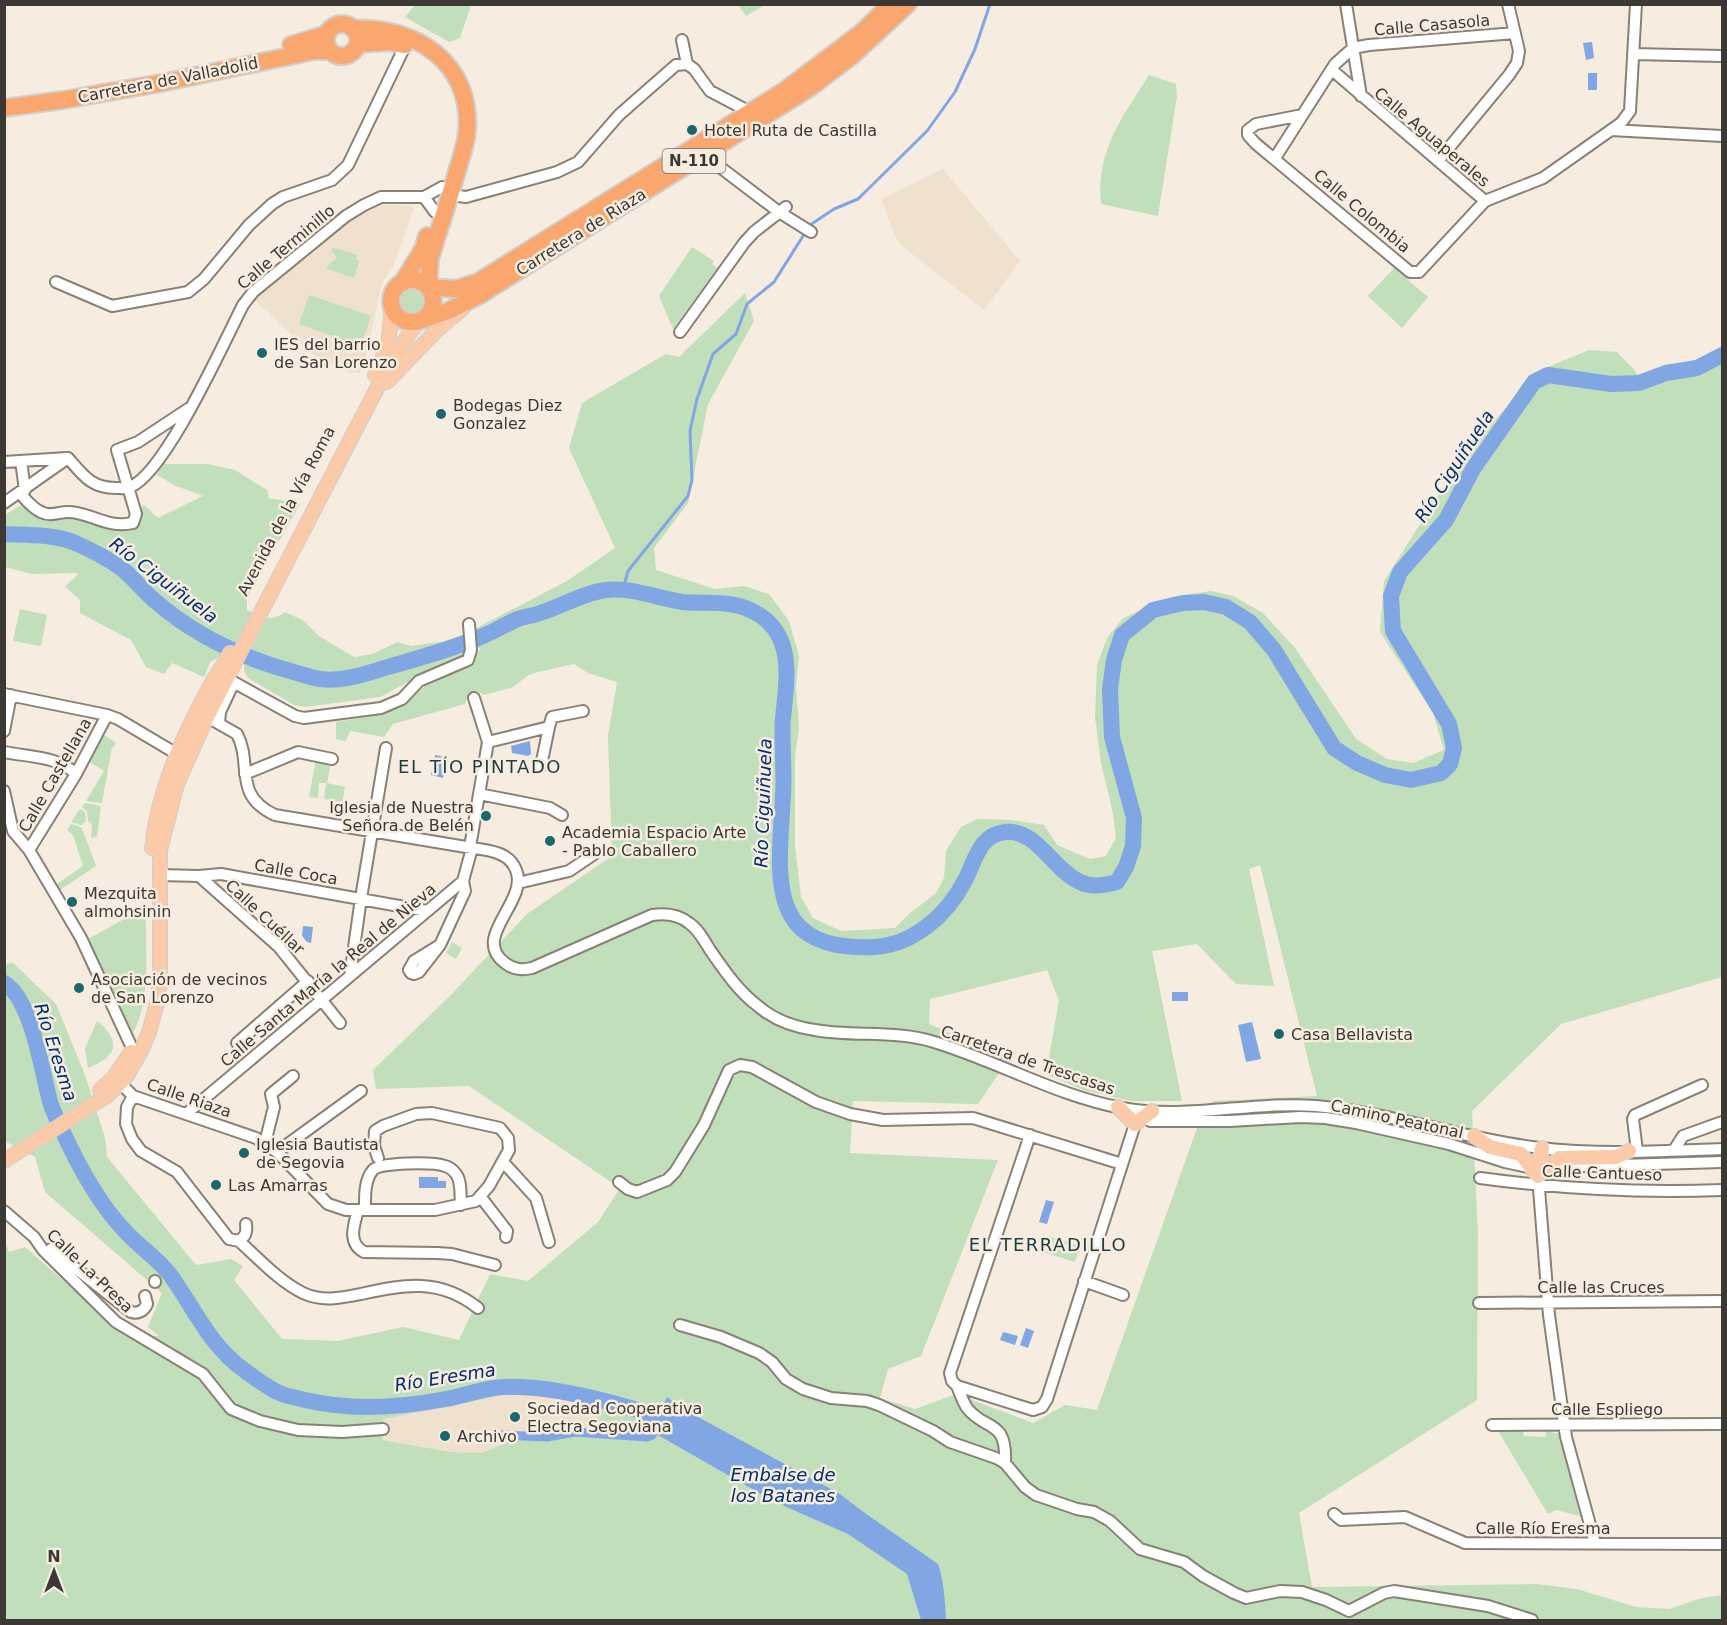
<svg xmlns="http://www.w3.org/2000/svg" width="1727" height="1625" font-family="'DejaVu Sans',sans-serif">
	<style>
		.built { fill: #efe1ce }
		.green { fill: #c0dfba; fill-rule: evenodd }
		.water { fill: #80a7e3 }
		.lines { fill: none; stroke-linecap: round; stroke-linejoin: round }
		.stream { stroke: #80a7e3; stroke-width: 3 }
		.canal { stroke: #80a7e3; stroke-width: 9 }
		.river { stroke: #80a7e3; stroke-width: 16 }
		.minor-casing { stroke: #8a8176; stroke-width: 14 }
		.major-casing { stroke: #d0cfce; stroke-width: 16 }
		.highway-casing { stroke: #d0cfce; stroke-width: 20 }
		.minor { stroke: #fff; stroke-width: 10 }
		.major { stroke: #fbcaa8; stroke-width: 14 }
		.highway { stroke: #f9a76e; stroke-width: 16 }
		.poi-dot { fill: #1a686d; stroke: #f6ecdf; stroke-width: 2 }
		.labels { text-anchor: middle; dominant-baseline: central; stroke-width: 5; stroke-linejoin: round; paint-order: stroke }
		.shield { fill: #f6ecdf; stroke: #746f67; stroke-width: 1.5 }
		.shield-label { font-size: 15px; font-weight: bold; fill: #3c3934 }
		.street-label { font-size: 16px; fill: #3c3934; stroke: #f6ecdf }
		.poi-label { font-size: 16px; fill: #3c3934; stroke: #f6ecdf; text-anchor: start }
		.water-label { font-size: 18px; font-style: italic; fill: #002e73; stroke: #f6ecdf }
		.neighbourhood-label { font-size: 18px; letter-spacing: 1.5px; fill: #1c3e41; stroke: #f6ecdf }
	</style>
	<rect width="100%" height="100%" fill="#f6ecdf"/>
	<!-- built -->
	<path class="built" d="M943,169L1020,261L984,310L902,246L895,236L881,199Z
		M379,205H403L414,208L393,267L382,283L367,353L360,373H349L313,354L254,300L338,228Z
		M523,1392L564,1396L600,1404L592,1431L574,1429L515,1439L482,1453L451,1452L382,1440L383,1419L494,1397L495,1393Z"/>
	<!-- green -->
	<path class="green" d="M415,5V4L471,5L460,38L449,42L405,17Z
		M741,5V4L765,5L746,16L739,6Z
		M1149,75L1176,84L1177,96L1158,216L1101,204C1096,150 1122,118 1149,75Z
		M692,247L714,261L712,264L717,268L673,329L659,296Z
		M333,248L358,255L356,260L359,261L354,278L325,268L337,258L331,250Z
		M1394,268L1428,297L1402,328L1368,296Z
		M401 301a11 11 0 1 1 22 0a11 11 0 1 1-22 0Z
		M745,293L754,321L708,404L688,503L654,548L656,570L715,589L744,586L769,594L789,621L799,656L796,686L799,728L795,756V846L801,897L813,918L841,931L895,928L909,914L936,893L944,878L946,851L961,827L977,819L1011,820L1044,825L1057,845L1090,859L1106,856L1116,838L1113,813L1101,763L1095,717L1097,665L1107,638L1123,618L1171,597L1211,591L1233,596L1263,613L1295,648L1356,739L1387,759L1413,763L1444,750L1433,713L1380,632L1384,581L1462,458L1538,371L1589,350L1617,352L1635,371L1641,382L1666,373L1697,368L1722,355V977L1561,1024L1472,1111L1478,1234L1477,1400L1299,1513L1312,1587L1537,1584L1577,1589L1636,1607L1669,1609L1702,1598L1722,1595V1620H5L4,1238L9,1252L25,1247L127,1336H159L148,1327L162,1293L45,1192L35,1157L5,1141L4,966L12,962L56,1004L85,1075L105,1138L107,1157L196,1265L231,1259L243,1266L234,1280L282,1339L338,1341L403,1327L459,1340L490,1274L528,1281L598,1222L620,1188L469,1086L376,1089L373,1070L450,996L527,914L612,856L608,736L617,682L588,673L574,664L530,674L513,687L484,695L477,691L469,693L465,704L393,724L384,737L350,731L346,741L336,739V722L366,717L405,704L423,688L446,676L468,668L481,648H470L469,652L458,661L429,671L380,697L305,707L294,705L248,678L244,671V661L225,654L210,662L204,677L172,663L164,674L146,667L131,640L80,613V600L65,587L79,573L32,574L5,567V515L24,503L36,517L50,514L119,520L135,513L144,505L158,518L203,496L176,486L157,475L162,464H208L235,470L267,490L269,498L300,504L247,598V610C262,616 270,623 285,612L304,621L319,636L354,657L372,654L398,642L411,646L446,641L465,634L567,581L615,548L569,448L582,403L666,354L679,357ZM1260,865L1317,1096L1213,1101L1197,1128L1097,1410L1065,1405L1033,1423L956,1394L915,1409L880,1398L888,1369L921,1356L998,1160L850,1153L853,1101L978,1104L1009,1058L929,1024L930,999L1047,970L1059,1001L1046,1074L1086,1091L1131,1101H1182L1152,951L1197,944L1236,984L1274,986L1249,869ZM523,1392L564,1396L600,1404L592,1431L574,1429L515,1439L482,1453L451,1452L382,1440L383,1419L495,1397L496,1393Z
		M309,295L371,316L361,346L299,324Z
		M20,609L47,615L41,646L13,641Z
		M104,735L115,742L114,747H112L102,803L86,801L104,771L90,762Z
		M316,759L331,762L327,783L345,787L340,813L338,812L339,802L324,799L326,783H319L318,798L309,797Z
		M85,803L101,806L97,837L91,838L92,825L88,821L87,811L82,807Z
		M80,809L85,812L86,821L81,825L71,822Z
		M71,824L81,827L83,831L96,866L60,890L57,884L83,866L73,835L67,830Z
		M146,910C145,949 152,998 133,1033L127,1027L88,939L135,913Z
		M452,942L462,948L456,959L446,953Z
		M97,1021C109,1029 121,1047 106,1058C101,1062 94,1065 88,1068L85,1049Z
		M1050,1237L1080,1246L1075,1262L1046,1253Z
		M1498,1431H1523L1524,1436L1546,1437V1431L1559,1434L1580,1516L1556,1510L1548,1514Z"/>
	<!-- water -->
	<path class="water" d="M1592,42L1594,58L1586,60L1583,43Z
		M1588,73H1597V90H1588Z
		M530,741L531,754L528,756L512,753L511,746Z
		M435,755L447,757L443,778L431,775Z
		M303,926L313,927L311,943L307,942L302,936Z
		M1172,992H1188V1001H1172Z
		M1252,1022L1261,1059L1246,1062L1238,1025Z
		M419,1177H438V1181H446V1188H419Z
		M1046,1200L1054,1202L1047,1224L1039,1222Z
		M1026,1328L1034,1331L1028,1348L1020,1345Z
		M1003,1332L1018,1336L1015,1345L1000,1340Z
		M667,1397L685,1410L840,1494L862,1511L938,1564C944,1580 945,1603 946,1620H921L907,1574L848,1534L775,1502L651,1431Z"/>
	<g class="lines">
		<!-- stream -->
		<path class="stream" d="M623,589L628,571L688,496L692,480L690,431L697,399L713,354L736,334L747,304L774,282L810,225L834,209L858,199L927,131L955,92L975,49L990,4"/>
		<!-- canal -->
		<path class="canal" d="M502,1435L547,1437L575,1432L647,1437L652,1435L659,1423"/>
		<!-- river -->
		<path class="river" d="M4,534C27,535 52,534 73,542C89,549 107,558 121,568C133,577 142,590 154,600C195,636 245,659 297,673C305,675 313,678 320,679C343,682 366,674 388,667C420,658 452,649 483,636C495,631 506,624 518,619C525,616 533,616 540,613C562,606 583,593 606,590C631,587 657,598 682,602C704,604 729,600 750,610C796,630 787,678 783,718C781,744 785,769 783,795C779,875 763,952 874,947C913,945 947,915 964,882C975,863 978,835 1005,832C1037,829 1053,870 1080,882C1092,888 1105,885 1117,882L1126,867L1133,846L1134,818L1112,737L1110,689L1114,660L1122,635L1153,610L1183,603L1204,602L1226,607L1250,622L1274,650L1334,748L1357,763L1385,775L1411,780L1441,773L1450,764L1454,748L1449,724L1393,631L1391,596L1400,572L1446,520L1473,469L1534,382L1548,375L1611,384L1639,383L1666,373L1697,368L1722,355
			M4,983C33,1000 42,1075 51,1105C54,1113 58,1122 62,1130C78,1165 98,1203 125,1231C139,1247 159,1259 171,1276C194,1308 210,1346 244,1370C255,1378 269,1389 282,1394C289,1397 298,1398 305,1400C352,1411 399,1408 446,1399C463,1396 488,1387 504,1387C553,1385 634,1406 678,1425"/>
		<defs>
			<path id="minor" d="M1346,4L1361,96
				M682,40L687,64
				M1633,54L1722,56
				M1332,70L1485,201
				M1302,115L1256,124L1248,130V135L1255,143L1410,272H1419L1485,201L1543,178L1621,123L1630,111L1636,4
				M1611,130L1722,136
				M704,155L779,212L811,232
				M1275,158L1335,64L1353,48L1369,45L1515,33
				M1438,161L1509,75L1517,63L1519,51L1508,4
				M450,195L466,197L557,172L578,162L619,115L676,65L687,64L694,69L710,91L750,112
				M424,197L435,212
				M56,282L112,306L188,292L204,279L249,225L272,204L283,197L332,180L348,165L405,46
				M680,332L744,243L754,232L786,207
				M68,458C83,475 91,488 116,488C120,488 126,489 130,487C165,474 224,342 243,305L253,292L346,216L364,205L381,197H424L442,187
				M21,461L25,490
				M4,462L67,458
				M20,493C26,500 32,508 41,512C51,517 58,512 68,512C91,512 106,529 133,523L136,514L117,450L138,442L188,409
				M4,503L68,458
				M226,678L295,716L304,718L381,708L402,699L419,681L468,660L471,650L469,624
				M4,694L107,715L118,719L177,754
				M207,717L237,734C253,764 232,795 275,815L472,848C481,849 491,850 500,854C507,857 513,862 516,870C529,902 470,937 505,963C514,970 522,970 532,968L652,915C665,913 678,914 689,923C698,929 704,940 710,950C724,970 738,991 758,1006C774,1020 794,1027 815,1030C854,1037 896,1030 934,1042C997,1061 1057,1096 1122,1108C1186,1120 1252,1101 1316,1106C1392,1113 1465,1139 1540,1148C1600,1155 1662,1151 1722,1149
				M219,723L220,712L234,682
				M549,727L552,717L583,711
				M4,731L11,695
				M488,742L549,727L541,766
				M4,752C29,757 58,756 76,774
				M245,774L298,752L332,759
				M4,791L13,831L29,850L81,938L133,1050
				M479,794L550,808L562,815
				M470,847L488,742L474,698
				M29,850L76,774L107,715
				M160,875L199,876L221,874L427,911
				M199,876L279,947L340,1023
				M518,883L569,871L594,854
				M440,945L419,972L414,974L411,973L409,970L414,961L440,945L465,891L463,881
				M350,976L361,898L386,748
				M237,1043L308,981
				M121,1084L133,1096L256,1138L277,1152L328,1204L346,1210H435L476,1201L489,1186L509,1150L508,1138L500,1128L432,1113L416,1114L383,1126L375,1131L374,1146L378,1158
				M133,1096L127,1107L126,1124L132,1139L141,1151L177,1172L229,1239L239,1241C246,1236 247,1232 246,1224
				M186,1114L463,881L472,848
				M1150,1121H1230L1300,1117L1325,1118L1356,1123L1449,1144L1505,1162L1528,1167
				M1030,1135L950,1373L952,1381L957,1386L1033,1410L1042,1407L1047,1399L1135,1124
				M265,1143L274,1107L271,1094L293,1076
				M1674,1150L1683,1136L1722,1122
				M1637,1151L1633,1119L1635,1115L1702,1085
				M277,1152L361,1091
				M503,1162L536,1198L549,1242
				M1553,1167L1722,1162
				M1538,1176L1549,1315L1566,1437L1595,1543
				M1480,1178C1561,1189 1641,1193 1722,1190
				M619,1182L628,1189L637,1192L667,1180L675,1172L704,1125L729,1070L740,1065L752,1067L816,1102L850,1114L883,1120L973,1118L1122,1164
				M480,1196L507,1231L506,1237
				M358,1210C354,1225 347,1243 364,1252L437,1253L452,1254L495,1265
				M365,1210C365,1198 364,1180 373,1170C380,1162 434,1162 445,1166C450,1167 453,1170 456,1174C462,1182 460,1196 461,1205
				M4,1211L34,1237L43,1250L116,1322L203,1374L231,1409L260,1421L298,1430L342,1432L383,1429
				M239,1241C258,1258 280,1282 303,1293C322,1302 341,1298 361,1294C405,1284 440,1278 478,1308
				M51,1249L131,1312C138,1314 144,1311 147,1304L145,1296
				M1084,1281L1123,1295
				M155,1282V1281
				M1479,1303L1722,1301
				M680,1325L721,1337L759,1353L772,1362L786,1379L803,1389L831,1398L867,1401L879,1405L933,1431L950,1442L996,1458L1005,1463L1025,1487L1036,1495L1077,1509L1094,1512L1110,1521L1140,1549L1184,1562L1203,1576L1234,1593L1246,1598L1280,1591L1302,1592L1326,1600L1349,1611L1384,1593L1394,1591L1488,1606L1532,1620
				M957,1386C960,1393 963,1402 967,1408C986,1432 1007,1418 1005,1463
				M1492,1425L1722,1424
				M1334,1514L1341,1520L1405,1517L1465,1543L1722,1544"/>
			<path id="major" d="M375,375L388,345L392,308
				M387,382L436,331L462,309
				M152,848C158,790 183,735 211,684C217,674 224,664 230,653
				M100,1090L114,1077L131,1052
				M1118,1107L1135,1124L1152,1111
				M1474,1136L1490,1147L1521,1154L1538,1176
				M4,1161L108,1095L126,1077L140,1053L149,1032L158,1000L160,976V850L177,784L207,717L234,664L385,373L409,334L419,321
				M1538,1176L1559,1158L1616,1157L1629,1151
				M1538,1176L1542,1148"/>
			<path id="highway" d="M326 40a16 16 0 1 1 32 0a16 16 0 1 1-32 0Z
				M354,29C416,26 472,63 467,131C466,144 461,158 457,171C449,200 439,229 430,259L429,276L431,293
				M358,44L389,42L404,45
				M291,45L327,34
				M4,108L63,100L161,83L314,51H330
				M391 301a21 21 0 1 1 42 0a21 21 0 1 1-42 0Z
				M402,283L423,249L427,236
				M428,287L456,289L478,282L784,91L861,33L891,4
				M422,320L448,311L480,295L808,89L853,55L908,4"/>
		</defs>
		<!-- minor casing -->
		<use href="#minor" class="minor-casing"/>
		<!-- major casing -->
		<use href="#major" class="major-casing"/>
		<!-- highway casing -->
		<use href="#highway" class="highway-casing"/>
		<!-- minor -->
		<use href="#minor" class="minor"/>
		<!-- major -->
		<use href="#major" class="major"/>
		<!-- highway -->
		<use href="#highway" class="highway"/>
	</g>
	<!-- markers -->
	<g class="poi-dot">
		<circle cx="692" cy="130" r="6"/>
		<circle cx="262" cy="353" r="6"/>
		<circle cx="441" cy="414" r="6"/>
		<circle cx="486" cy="816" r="6"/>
		<circle cx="550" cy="841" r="6"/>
		<circle cx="72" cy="902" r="6"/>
		<circle cx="79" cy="988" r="6"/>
		<circle cx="1279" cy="1034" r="6"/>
		<circle cx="244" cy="1153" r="6"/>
		<circle cx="216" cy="1185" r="6"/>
		<circle cx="515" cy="1417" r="6"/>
		<circle cx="445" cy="1436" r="6"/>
	</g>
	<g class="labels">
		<!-- shield labels -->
		<rect class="shield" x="662.5" y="149" width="63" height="24" rx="4.5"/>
		<g class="shield-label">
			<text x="694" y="161">N-110</text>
		</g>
		<!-- street labels -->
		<g class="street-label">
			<text transform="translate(1432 25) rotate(-5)">Calle Casasola</text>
			<text transform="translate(168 80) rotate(-11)">Carretera de Valladolid</text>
			<text transform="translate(1432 137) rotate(40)">Calle Aguaperales</text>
			<text transform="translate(1362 211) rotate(40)">Calle Colombia</text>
			<text transform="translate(581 232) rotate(-32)">Carretera de Riaza</text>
			<text transform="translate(286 247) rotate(-40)">Calle Terminillo</text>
			<text transform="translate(286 511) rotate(-62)">Avenida de la Vía Roma</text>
			<text transform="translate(55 775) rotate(-60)">Calle Castellana</text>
			<text transform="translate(296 872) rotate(10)">Calle Coca</text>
			<text transform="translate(265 917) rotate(43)">Calle Cuéllar</text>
			<text transform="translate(328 975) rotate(-40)">Calle Santa María la Real de Nieva</text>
			<text transform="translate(1028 1060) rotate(19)">Carretera de Trescasas</text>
			<text transform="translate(189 1098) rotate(19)">Calle Riaza</text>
			<text transform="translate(1397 1119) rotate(12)">Camino Peatonal</text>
			<text transform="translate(1602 1173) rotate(2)">Calle Cantueso</text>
			<text transform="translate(90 1271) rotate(44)">Calle La Presa</text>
			<text x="1601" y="1287">Calle las Cruces</text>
			<text x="1607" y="1409">Calle Espliego</text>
			<text x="1543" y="1528">Calle Río Eresma</text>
		</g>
		<!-- poi labels -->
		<g class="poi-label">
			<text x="704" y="130">Hotel Ruta de Castilla</text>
			<text x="274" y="344">IES del barrio<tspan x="274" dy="18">de San Lorenzo</tspan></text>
			<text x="453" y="405">Bodegas Diez<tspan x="453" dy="18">Gonzalez</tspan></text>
			<text x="474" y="807" text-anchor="end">Iglesia de Nuestra<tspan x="474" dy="18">Señora de Belén</tspan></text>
			<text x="562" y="832">Academia Espacio Arte<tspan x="562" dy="18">- Pablo Caballero</tspan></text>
			<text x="84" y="893">Mezquita<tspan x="84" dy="18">almohsinin</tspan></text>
			<text x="91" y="979">Asociación de vecinos<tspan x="91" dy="18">de San Lorenzo</tspan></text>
			<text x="1291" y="1034">Casa Bellavista</text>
			<text x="256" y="1144">Iglesia Bautista<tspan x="256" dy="18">de Segovia</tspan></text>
			<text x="228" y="1185">Las Amarras</text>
			<text x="527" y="1408">Sociedad Cooperativa<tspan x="527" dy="18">Electra Segoviana</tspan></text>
			<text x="457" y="1436">Archivo</text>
		</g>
		<!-- water labels -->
		<g class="water-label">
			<text transform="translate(1454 466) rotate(-57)">Río Ciguiñuela</text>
			<text transform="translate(164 580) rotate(37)">Río Ciguiñuela</text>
			<text transform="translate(763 803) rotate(-88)">Río Ciguiñuela</text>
			<text transform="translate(56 1052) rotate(72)">Río Eresma</text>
			<text transform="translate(445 1377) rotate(-9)">Río Eresma</text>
			<text x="783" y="1474">Embalse de<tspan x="783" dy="21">los Batanes</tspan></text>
		</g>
		<!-- neighbourhood labels -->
		<g class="neighbourhood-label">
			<text x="480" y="766">EL TÍO PINTADO</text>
			<text x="1048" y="1244">EL TERRADILLO</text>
		</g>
	</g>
	<!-- border -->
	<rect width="1727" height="1625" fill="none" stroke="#3c3934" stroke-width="12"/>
	<!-- north arrow -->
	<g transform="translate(54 1571)" stroke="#f6ecdf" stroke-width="4.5" paint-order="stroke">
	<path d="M0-4.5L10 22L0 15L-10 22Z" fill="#3c3934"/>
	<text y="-9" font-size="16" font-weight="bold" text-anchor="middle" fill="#3c3934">N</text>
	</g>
</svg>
